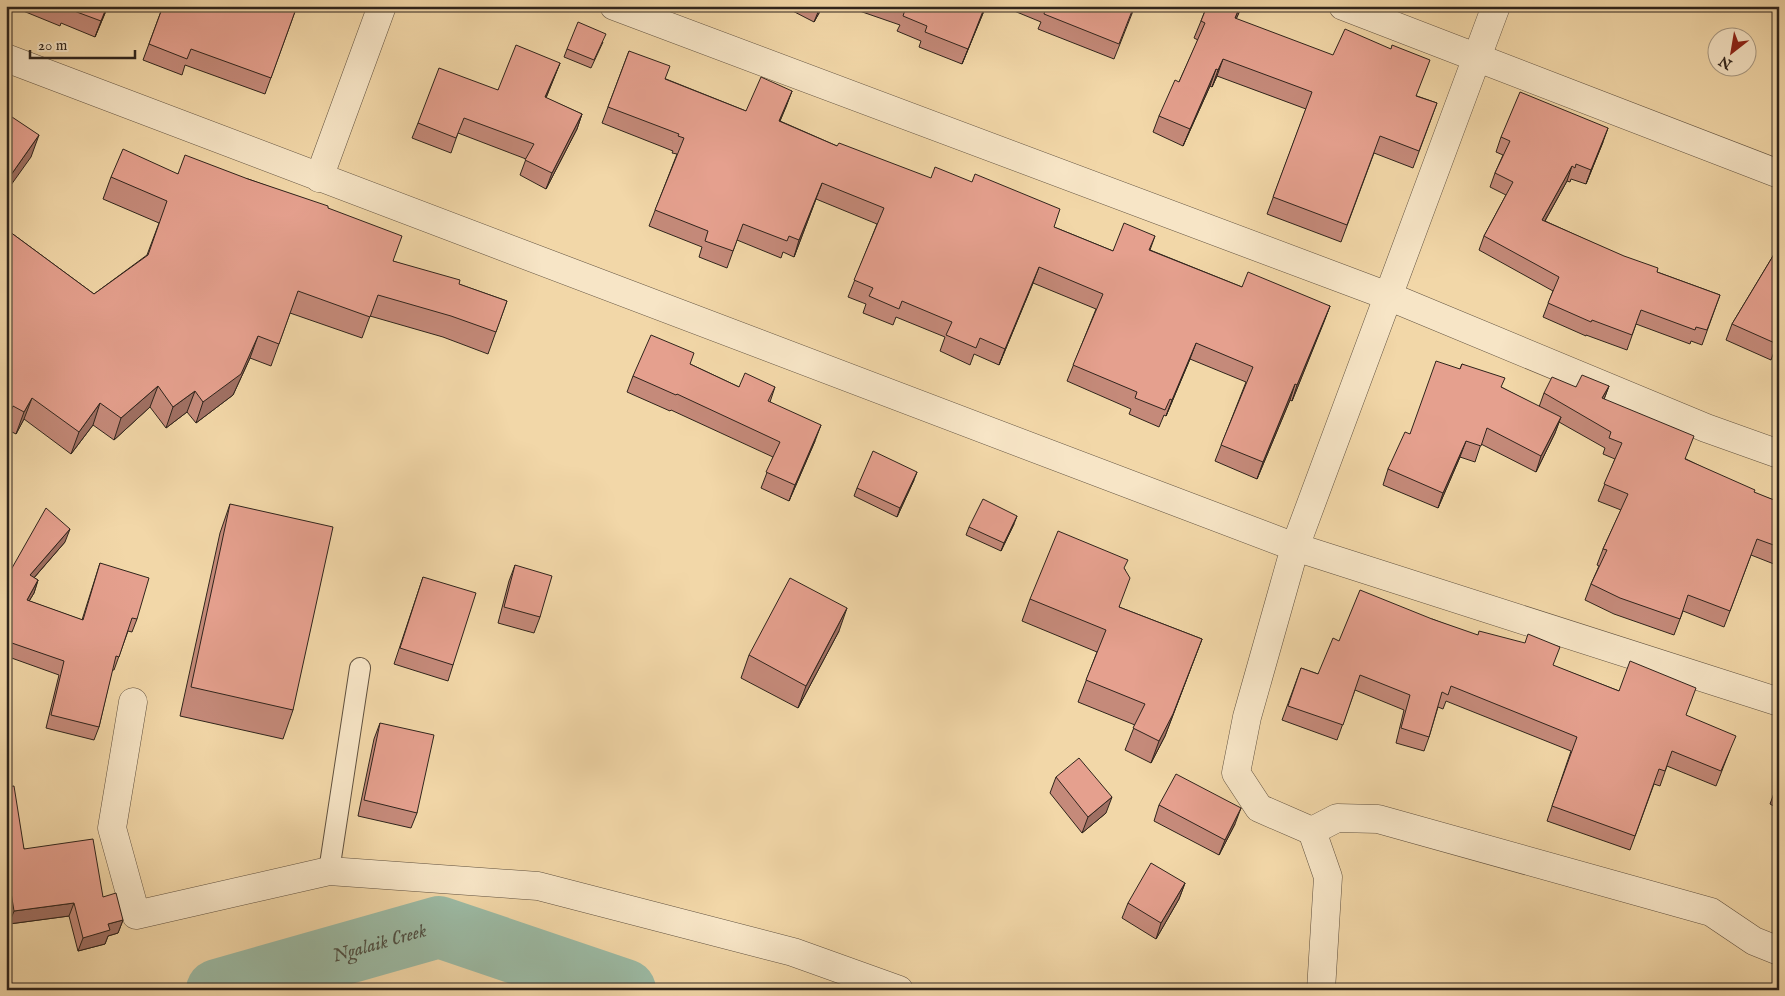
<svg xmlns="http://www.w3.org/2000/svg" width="1785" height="996" font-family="'IM FELL English',serif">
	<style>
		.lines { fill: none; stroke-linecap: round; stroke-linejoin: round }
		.river { stroke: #9cbaa4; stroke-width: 62 }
		.service-casing { stroke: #60513f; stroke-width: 22 }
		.minor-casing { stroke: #60513f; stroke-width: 29 }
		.service { stroke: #f7e5c6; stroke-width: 20 }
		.minor { stroke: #f7e5c6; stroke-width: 28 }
		.wall { fill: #c58a7a; stroke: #2f241c }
		.shaded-wall { fill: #a07063; stroke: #2f241c }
		.building { fill: #e5a08e; stroke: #2f241c }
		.labels { text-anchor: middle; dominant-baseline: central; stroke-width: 4; stroke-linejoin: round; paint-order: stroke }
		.water-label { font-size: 19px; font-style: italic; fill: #505145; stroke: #f7e5c6 }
	</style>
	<rect width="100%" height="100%" fill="#f2d7a8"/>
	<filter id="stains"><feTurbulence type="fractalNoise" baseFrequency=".004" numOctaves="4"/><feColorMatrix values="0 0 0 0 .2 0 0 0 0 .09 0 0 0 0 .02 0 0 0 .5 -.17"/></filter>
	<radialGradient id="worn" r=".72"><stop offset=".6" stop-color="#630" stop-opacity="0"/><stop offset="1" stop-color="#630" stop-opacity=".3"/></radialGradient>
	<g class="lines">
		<!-- river -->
		<path class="river" id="s1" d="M217,990L439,927L625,990"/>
		<defs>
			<path id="service" d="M329,871L360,668"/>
			<path id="minor" d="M614,6L1388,296L1706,428L1779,454
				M1343,6L1779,174
				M6,58L1295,547L1779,702
				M319,178L382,6
				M133,702L112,828L136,915L329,871L538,886L793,952L899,990
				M1312,831L1337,818L1378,819L1711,912L1754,941L1779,951
				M1321,990L1328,877L1312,831L1259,808L1236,773L1247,717L1295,547L1496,6"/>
		</defs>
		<!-- service casing -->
		<use href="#service" class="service-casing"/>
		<!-- minor casing -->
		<use href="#minor" class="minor-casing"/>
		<!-- service -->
		<use href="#service" class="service"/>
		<!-- minor -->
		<use href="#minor" class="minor"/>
	</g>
	<!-- wall -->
	<path class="wall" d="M11,6H108L95,37L61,23L60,26Z
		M163,6H297L265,94L185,65L182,75L143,60Z
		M783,6H823L814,22Z
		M845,6H986L962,64L919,47L921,41L897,31L900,25Z
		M1002,6H1135L1114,59L1038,29L1041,22Z
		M1207,6H1242L1236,19L1417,96L1437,103L1413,168L1374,153L1341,242L1267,214L1306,109L1217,76L1212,87L1210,86L1183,146L1153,132L1159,116L1179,82L1198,40L1194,38L1201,21Z
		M603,42L591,68L564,57L567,49Z
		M629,51L666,79L746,111L792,91L780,121L837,146L1054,227L1113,251L1155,236L1150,250L1242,287L1330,306L1292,401L1290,400L1257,479L1215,461L1246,382L1190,359L1166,416L1164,415L1159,427L1129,414L1131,409L1067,381L1096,309L1033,283L999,365L974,354L970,365L940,351L945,337L896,317L893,325L863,313L866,304L848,297L877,224L816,199L794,257L783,252L781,258L737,240L727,268L699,257L702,247L649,226L677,154L672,153L673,151L602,123Z
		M560,63L546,98L582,114L577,129L546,189L520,175L526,159L458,133L451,153L412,138L418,123L498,90Z
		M1501,137L1603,142L1586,184L1571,179L1570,182L1567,181L1545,221L1657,272L1720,295L1702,345L1691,341L1690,344L1636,324L1627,350L1586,335V336L1543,317L1553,291L1479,250L1484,236L1506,195L1490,187L1495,173L1503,155L1496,152Z
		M178,174L248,179L328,208L393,261L507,301L488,354L443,337L370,316L362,338L290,313L271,366L250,358L233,395L196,423L187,412L166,428L150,407L114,440L93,425L71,454L24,419L16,434L6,429V229L94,294L147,255L159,223L103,199L111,177Z
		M1779,246V354L1774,352L1771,360L1726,340L1732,324Z
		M690,364L739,387H775L770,402L815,441L789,501L761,488L773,457L671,410L670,411L627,392L633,376Z
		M1462,364L1501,387L1539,407L1544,393L1576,387L1609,386L1604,399L1686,459L1754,493L1779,502V566L1751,555L1724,627L1683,611L1674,635L1614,614L1585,600L1591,584L1599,566L1597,565L1603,549L1621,510L1598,501L1615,459L1603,454L1605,448L1559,422L1555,433L1536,472L1481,444L1475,462L1460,457L1438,508L1383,485L1388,469L1410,434L1460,369Z
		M914,480L897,517L854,496L857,488Z
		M230,504L293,710L283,739L180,716L220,533Z
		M1014,524L1001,551L966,535L969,527Z
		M65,542L34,578L38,580L34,593L29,601L82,620L100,563L137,619L132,632L128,631L114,670H112L99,727L94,740L46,728L59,675L6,656V574L8,575Z
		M515,565L540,617L534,633L498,623L509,581Z
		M1125,569L1119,607L1202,639L1165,736L1151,763L1125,750L1135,725L1078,702L1097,652L1022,621L1030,599Z
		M423,577L453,665L448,681L394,664Z
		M1432,619L1619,691L1686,716L1730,750L1716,786L1667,766L1660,786L1654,784L1630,850L1547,821L1571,751L1446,701L1443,709L1438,707L1429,737L1424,751L1396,743L1404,710L1355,690L1337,740L1282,720L1301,668L1318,674Z
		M839,631L798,708L741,678L749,655Z
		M380,723L417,813L411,828L358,816L374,739Z
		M1056,777L1106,813L1082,833L1050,793Z
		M1779,785V809L1770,804L1773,796Z
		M6,787L24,849L103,897L123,920L118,933L108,936L105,944L78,951L69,916L9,924L6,908Z
		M1159,805L1235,824L1219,855L1154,821Z
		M1185,883L1179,899L1156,939L1122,918L1128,903Z"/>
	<!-- shaded-wall -->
	<path class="shaded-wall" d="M107,6H108L95,37L101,21Z
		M820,6H823L814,22L820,7Z
		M985,6H986L962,64L968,49Z
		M1240,6H1242L1229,35L1235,18Z
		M1223,59L1217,76L1212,87L1218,70Z
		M560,63L554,78L540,112L545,97Z
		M1216,69L1210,86L1183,146L1190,129Z
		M792,91L786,107L773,137L779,121Z
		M582,114L577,129L546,189L552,173Z
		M1608,128L1603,142L1586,184L1591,170Z
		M39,135L31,157L6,192V182Z
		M1572,166L1567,181L1537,235L1542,220Z
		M822,183L816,199L794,257L799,240Z
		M1039,267L1033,283L999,365L1005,349Z
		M1330,306L1324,322L1292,401L1297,385Z
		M258,336L250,358L233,395L196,423L203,402Z
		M1196,343L1190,359L1166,416L1172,400Z
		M1295,384L1290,400L1257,479L1263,462Z
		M158,386L150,407L114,440L121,418Z
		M1609,386L1603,402L1602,398Z
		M195,391L187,412L166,428L173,407Z
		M32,398L24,419L16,434L24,412Z
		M100,403L93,425L71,454L79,432Z
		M13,406L6,424V417Z
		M1561,417L1555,433L1536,472L1541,456Z
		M821,425L815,441L789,501L795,485Z
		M1466,441L1460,457L1438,508L1443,493Z
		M917,472L914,480L897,517L900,508Z
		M1017,516L1014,524L1001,551L1004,543Z
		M70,529L65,542L25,588L30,575Z
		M38,580L34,593L22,613L27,600Z
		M847,608L839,631L798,708L806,686Z
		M1202,639L1165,736L1151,763L1159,741Z
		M1112,797L1106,813L1082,833L1088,817Z
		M1241,808L1235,824L1219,855L1225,840Z
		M1185,883L1179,899L1156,939L1161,923Z
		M74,903L69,916L9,924L14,911Z
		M123,920L118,933L108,936L105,944L78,951L83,938L108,924Z"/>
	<!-- building -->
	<path class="building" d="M55,6H107L101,21L66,8L65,10Z
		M163,6H297L271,78L191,49L187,59L149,44Z
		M895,6H985L968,49L925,32L927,26L903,16L905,10Z
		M1046,6H1134L1119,44L1044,14Z
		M1207,6H1240L1235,18L1333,55L1345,29L1391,49L1392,45L1430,60L1416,96L1437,103L1419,151L1380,136L1347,225L1273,197L1312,92L1223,59L1218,70L1216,69L1190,129L1159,116L1175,80L1179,82L1205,23L1201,21Z
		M578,22L606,34L594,60L567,49Z
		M516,45L560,63L545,97L582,114L552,173L525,160L534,144L464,118L456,138L418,123L439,68L498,90Z
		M629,51L670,66L665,79L746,111L761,77L792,91L779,121L837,146L839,143L931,178L935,167L972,182L975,174L1060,209L1054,227L1113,251L1124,223L1155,236L1149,250L1242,287L1248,272L1330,306L1297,385L1295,384L1263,462L1221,445L1253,367L1196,343L1172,400L1170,399L1165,410L1135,398L1137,392L1073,365L1103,294L1039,267L1005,349L980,338L976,348L946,335L952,322L902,301L899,309L869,296L873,288L854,280L884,208L822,183L799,240L789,236L787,241L743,224L733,251L705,241L708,231L655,210L684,138L678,136L679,134L608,107Z
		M1520,92L1608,128L1591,170L1576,164L1575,168L1572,166L1542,220L1624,256L1658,268L1657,272L1720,295L1707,330L1696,327L1695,330L1641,310L1632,335L1592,320L1591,322L1548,303L1559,277L1484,236L1513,182L1495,173L1510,141L1501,137Z
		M6,113L39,135L6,182Z
		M123,149L178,174L185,155L248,179L328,206V208L402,236L393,261L460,280L459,284L507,301L496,332L451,316L378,295L370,317L298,291L279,344L258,336L241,374L203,402L195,391L173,407L158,386L121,418L100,403L79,432L32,398L24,412L13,406L6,417V229L94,294L148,255L167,201L111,177Z
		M1779,246V340L1777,344L1732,324Z
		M651,335L694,353L690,364L739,387L745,373L775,387L768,401L821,425L795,485L766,472L780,442L677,394L676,395L633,376Z
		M1436,361L1460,369L1462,364L1505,378L1501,387L1561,417L1541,456L1487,428L1481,446L1466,441L1443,493L1388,469L1405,432L1410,434Z
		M1582,375L1609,386L1602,398L1694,436L1685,459L1755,490L1754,492L1779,502V547L1757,539L1730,611L1688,595L1680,619L1620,598L1591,584L1607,550L1603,549L1628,494L1604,484L1622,443L1609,438L1611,432L1544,393L1552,377L1576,387Z
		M873,451L917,472L900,508L857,488Z
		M983,499L1017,516L1004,543L969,527Z
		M230,504L333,527L293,710L191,687Z
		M46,508L70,529L30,575L38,580L27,600L83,620L100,563L149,578L137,619L132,618L119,657L116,656L99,727L51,715L64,661L6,641V574L8,575Z
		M1058,531L1128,560L1124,568L1130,578L1119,607L1202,639L1173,714L1159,741L1133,728L1145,704L1086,680L1106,630L1030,599Z
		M515,565L552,576L540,617L504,607Z
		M423,577L476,593L453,665L400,648Z
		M790,578L847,608L806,686L749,655Z
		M1360,590L1432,619L1478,635L1479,631L1525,643L1528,634L1560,647L1553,665L1619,691L1630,661L1696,688L1686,715L1736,736L1721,771L1672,751L1665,771L1659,769L1635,836L1552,806L1577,737L1451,686L1448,695L1442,692L1429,737L1401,728L1410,695L1360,675L1343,725L1288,706L1301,668L1318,674L1333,638L1339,641Z
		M380,723L434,735L417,813L364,800Z
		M1079,758L1112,797L1088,817L1056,777Z
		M1176,774L1241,808L1225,840L1159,805Z
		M1779,785V800L1773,796Z
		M14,786L24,849L93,839L103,897L116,893L123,920L108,924L110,930L83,938L74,903L14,911L9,880L6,881V787Z
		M1151,863L1185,883L1161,923L1128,903Z"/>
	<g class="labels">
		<!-- water labels -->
		<g class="water-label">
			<text stroke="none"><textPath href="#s1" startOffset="169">Ngalaik Creek</textPath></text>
		</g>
	</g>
	<!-- margin -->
	<rect width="1785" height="996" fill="none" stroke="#f2d7a8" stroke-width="25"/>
	<rect x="8" y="8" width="1770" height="981" fill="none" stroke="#2f241c" stroke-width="2.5"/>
	<rect x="12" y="12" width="1760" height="971" fill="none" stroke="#2f241c"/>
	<!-- north arrow -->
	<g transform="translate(1732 52) rotate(211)"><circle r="24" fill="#f7e5c6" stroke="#a79882"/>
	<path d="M0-4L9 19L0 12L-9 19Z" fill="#8f2418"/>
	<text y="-8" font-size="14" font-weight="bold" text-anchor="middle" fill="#2f241c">N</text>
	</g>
	<!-- scale -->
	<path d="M30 50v8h105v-8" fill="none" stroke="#2f241c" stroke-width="2.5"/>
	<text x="38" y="50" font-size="15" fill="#2f241c" stroke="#f7e5c6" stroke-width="4" paint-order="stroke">20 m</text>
	<rect width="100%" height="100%" filter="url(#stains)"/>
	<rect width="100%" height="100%" fill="url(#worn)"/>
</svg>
